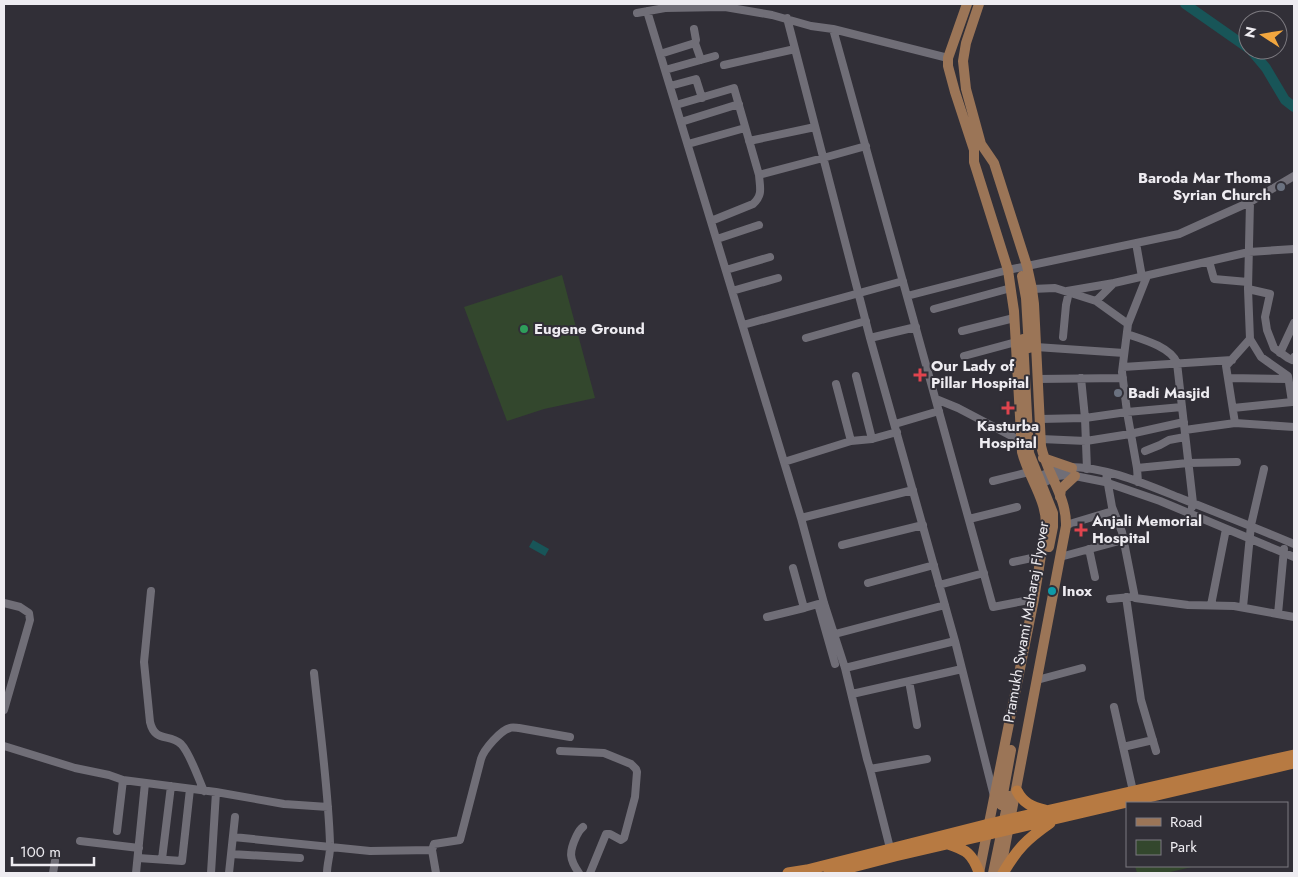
<svg xmlns="http://www.w3.org/2000/svg" width="1298" height="877" font-family="Jost,sans-serif">
	<style>
		.green { fill: #33472d }
		.water { fill: #185558 }
		.lines { fill: none; stroke-linecap: round; stroke-linejoin: round }
		.river { stroke: #185558; stroke-width: 10 }
		.minor { stroke: #706e77; stroke-width: 8 }
		.major { stroke: #9b7557; stroke-width: 10 }
		.highway { stroke: #b77a42; stroke-width: 11 }
		.worship-dot { fill: #6b7280; stroke: #312f37; stroke-width: 2 }
		.leisure-dot { fill: #2e9e5b; stroke: #312f37; stroke-width: 2 }
		.health-dot { fill: #e0444e; stroke: #312f37; stroke-width: 2 }
		.culture-dot { fill: #0f9aa8; stroke: #312f37; stroke-width: 2 }
		.labels { text-anchor: middle; dominant-baseline: central; stroke-width: 4; stroke-linejoin: round; paint-order: stroke }
		.poi-label { font-size: 15px; font-weight: bold; fill: #eeecf1; stroke: #312f37; text-anchor: start }
		.street-label { font-size: 15px; fill: #eeecf1; stroke: #312f37 }
	</style>
	<rect width="100%" height="100%" fill="#312f37"/>
	<!-- green -->
	<path class="green" d="M562,275L595,398L544,409L507,421L464,307Z
		M1135,866H1196L1166,873H1137Z"/>
	<!-- water -->
	<path class="water" d="M533,540L549,549L545,556L529,547Z"/>
	<g class="lines">
		<!-- river -->
		<path class="river" d="M1185,4L1248,48
			M1251,50L1266,68L1285,100L1294,107"/>
		<!-- minor -->
		<path class="minor" d="M647,11L801,518L824,603L845,668L867,759L870,769L891,852
			M637,13L665,8L725,7L772,15L811,26L833,29L948,58
			M787,18L870,338L955,641L994,796
			M833,29L993,607L1034,599
			M695,43L701,60
			M660,54L695,43L696,40L694,29
			M724,65L795,49
			M665,70L715,56
			M670,86L696,79L702,98
			M676,105L734,88L759,175L823,158L866,146
			M681,122L739,104
			M749,141L815,127
			M688,144L745,128
			M711,221L753,204C763,195 760,188 759,175
			M717,239L759,225
			M1136,243L1142,277
			M1209,261L1214,279L1248,282
			M726,270L770,257
			M1032,289L1055,288L1096,301L1128,324
			M1248,289L1250,202
			M732,291L778,278
			M1067,291L1114,283
			M907,296L1008,270L1179,234L1250,202L1294,176
			M1096,301L1114,283L1249,252L1294,249
			M934,309L1011,288
			M743,325L903,281
			M962,331L1014,318
			M1127,334C1142,339 1171,347 1177,363L1182,407
			M1063,337L1066,305L1069,292
			M806,338L866,321
			M870,338L916,327
			M1250,339L1226,366L1235,423L1294,427
			M1036,347L1124,353
			M1280,353L1294,323
			M964,356L1016,342
			M1294,357L1292,360L1288,358L1274,348L1267,330L1265,317L1270,294L1248,289L1250,339L1261,357L1288,376L1292,402H1294
			M1123,367L1232,360
			M856,376L872,439
			M1081,378L1085,418L1087,469
			M1228,378L1288,379
			M1037,379L1123,378
			M836,384L851,441
			M936,399L958,408L1021,441
			M1233,408L1292,402
			M1040,419L1085,418L1127,412L1122,372L1128,324L1147,276
			M895,424L939,411
			M1185,430L1235,423
			M1041,439L1086,441L1130,434L1184,422
			M1145,451L1160,445L1169,440L1185,437
			M784,462L851,441L872,439L897,432
			M1137,468L1188,463L1237,462
			M1106,473L1112,507L1122,532L1135,598L1188,605L1234,606L1294,617
			M1034,479C1044,475 1055,468 1066,467C1105,466 1145,484 1180,498C1218,513 1256,528 1294,544
			M993,481L1029,472
			M1138,482L1137,468L1127,412L1182,407L1193,503L1192,507
			M1038,485L1058,476L1066,475L1075,476L1105,482L1160,501L1294,557
			M801,518L913,490
			M969,519L1017,507
			M1066,525L1113,511
			M842,545L923,525
			M1089,549L1095,577
			M1060,557L1123,540
			M1013,562L1041,556
			M868,583L934,565
			M939,585L984,573
			M151,591L144,662L150,722C155,743 169,733 181,744C190,753 198,778 204,791
			M1126,597L1141,700L1156,751
			M1110,599L1131,597
			M4,603L20,607L29,613L30,620L4,710
			M1211,605L1226,529
			M1243,607L1251,525L1264,469
			M804,608L818,604L835,664
			M1278,614L1284,549
			M767,617L804,608L793,568
			M835,634L945,605
			M845,668L955,641
			M314,673C320,730 328,786 330,843C331,853 327,863 327,873
			M1037,680L1082,668
			M909,681L917,725
			M852,694L962,669
			M1114,707L1133,791
			M4,746L75,768L109,775L123,780L216,792L284,804L328,807
			M1123,747L1153,740
			M560,751L604,753L631,764L636,769L637,772L635,797L624,838L621,840L610,834H606L590,873
			M870,769L927,759
			M117,831L123,780
			M233,837L370,851L432,850
			M80,841L139,848
			M231,854L300,858
			M138,858L182,861L190,789
			M162,859L171,786
			M53,873L55,861
			M136,873L145,783
			M211,873L216,792
			M229,873L235,817
			M436,873L432,850L434,844L460,840L481,759C484,749 501,730 510,728C512,727 517,728 519,728L570,737
			M579,873C569,859 569,852 576,837C578,833 579,830 583,827"/>
		<!-- major -->
		<path class="major" d="M967,4L948,58V66L955,92L974,150V162L1008,270L1011,291L1014,311L1022,452C1028,476 1046,499 1046,524L1034,599L979,873
			M979,4L966,43L963,61L966,89L981,144L994,163L1027,266L1032,289L1034,304L1041,446C1047,474 1067,497 1066,526L1000,873
			M1022,276L1026,298L1029,348
			M1023,339L1029,453L1053,513V527L1049,547
			M1043,458L1072,468
			M1060,497L1061,489L1075,476
			M1001,805L1011,750
			M993,873L1009,796"/>
		<!-- highway -->
		<path class="highway" d="M1017,791C1023,803 1032,807 1045,810
			M948,844C967,850 972,854 979,872
			M788,873L807,870L989,824L1294,755
			M829,873L895,856L1294,763
			M1003,873C1017,849 1027,839 1050,823"/>
	</g>
	<!-- markers -->
	<g class="worship-dot">
		<circle cx="1281" cy="187" r="5"/>
		<circle cx="1118" cy="393" r="5"/>
	</g>
	<circle class="leisure-dot" cx="524" cy="329" r="5"/>
	<g class="health-dot">
		<path d="M917.5 367.5h5v5h5v5h-5v5h-5v-5h-5v-5h5z"/>
		<path d="M1005.5 400.5h5v5h5v5h-5v5h-5v-5h-5v-5h5z"/>
		<path d="M1078.5 522.5h5v5h5v5h-5v5h-5v-5h-5v-5h5z"/>
	</g>
	<circle class="culture-dot" cx="1052" cy="591" r="5"/>
	<g class="labels">
		<!-- poi labels -->
		<g class="poi-label">
			<text x="1271" y="178" text-anchor="end">Baroda Mar Thoma<tspan x="1271" dy="17">Syrian Church</tspan></text>
			<text x="534" y="329">Eugene Ground</text>
			<text x="931" y="366">Our Lady of<tspan x="931" dy="17">Pillar Hospital</tspan></text>
			<text x="1128" y="393">Badi Masjid</text>
			<text x="1008" y="426" text-anchor="middle">Kasturba<tspan x="1008" dy="17">Hospital</tspan></text>
			<text x="1092" y="521">Anjali Memorial<tspan x="1092" dy="17">Hospital</tspan></text>
			<text x="1062" y="591">Inox</text>
		</g>
		<!-- street labels -->
		<g class="street-label">
			<text transform="translate(1026 622) rotate(-80)">Pramukh Swami Maharaj Flyover</text>
		</g>
	</g>
	<!-- border -->
	<rect width="1298" height="877" fill="none" stroke="#eeecf1" stroke-width="10"/>
	<!-- legend -->
	<rect x="1126" y="802" width="162" height="65" fill="#312f37" stroke="#7d7b81"/>
	<rect x="1136" y="818" width="25" height="8" fill="#9b7557" stroke="#7d7b81"/>
	<text x="1170" y="827" font-size="15" fill="#eeecf1">Road</text>
	<rect x="1136" y="840" width="25" height="15" fill="#33472d" stroke="#7d7b81"/>
	<text x="1170" y="852" font-size="15" fill="#eeecf1">Park</text>
	<!-- north arrow -->
	<g transform="translate(1263 35) rotate(282)"><circle r="24" fill="#312f37" stroke="#7d7b81"/>
	<path d="M0-4L9 19L0 12L-9 19Z" fill="#f1a63f"/>
	<text y="-8" font-size="14" font-weight="bold" text-anchor="middle" fill="#eeecf1">N</text>
	</g>
	<!-- scale -->
	<path d="M12 857v8h82v-8" fill="none" stroke="#eeecf1" stroke-width="2.5"/>
	<text x="20" y="857" font-size="15" fill="#eeecf1" stroke="#312f37" stroke-width="4" paint-order="stroke">100 m</text>
</svg>
